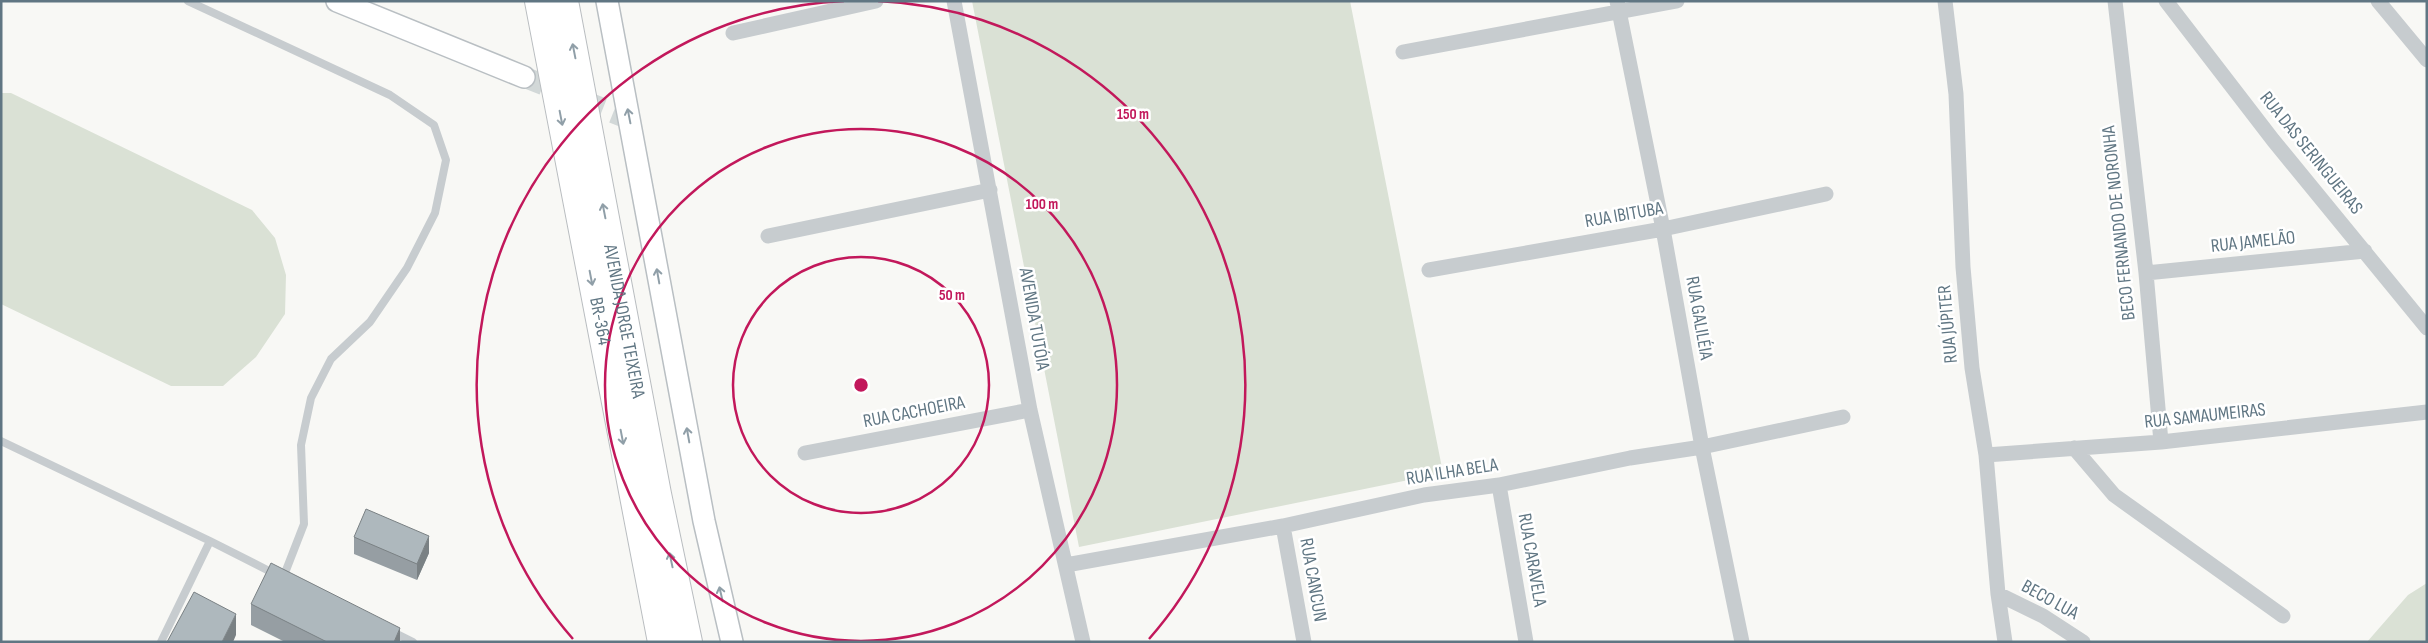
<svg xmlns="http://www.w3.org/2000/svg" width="2428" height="643" font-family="'Sofia Sans Condensed',sans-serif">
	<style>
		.green { fill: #dae1d5 }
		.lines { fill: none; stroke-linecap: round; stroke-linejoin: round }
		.secondary-tunnel { stroke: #d2d8d8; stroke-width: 21; stroke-dasharray: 21 11; stroke-linecap: butt }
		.secondary-casing { stroke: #b9bfc3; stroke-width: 24 }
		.highway-casing { stroke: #b9bdc0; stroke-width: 30 }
		.lane { stroke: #c7cccf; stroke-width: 8 }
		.street { stroke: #c7cccf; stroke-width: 15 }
		.secondary { stroke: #fff; stroke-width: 21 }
		.highway { stroke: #fff; stroke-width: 28 }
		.wall { fill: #969ea3 }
		.shaded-wall { fill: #7a8184 }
		.building { fill: #aeb8bd; stroke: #7a8184 }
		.oneway { stroke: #909fa8 }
		.ring { fill: none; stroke: #c2185b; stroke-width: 2.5 }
		.labels { text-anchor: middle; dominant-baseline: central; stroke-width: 5; stroke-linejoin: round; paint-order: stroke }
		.street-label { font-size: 19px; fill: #607683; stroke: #fff }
		.centre { fill: #c2185b; stroke: #fff; stroke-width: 2.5 }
		.ring-label { font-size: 15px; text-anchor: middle; font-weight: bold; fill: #c2185b; stroke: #fff; stroke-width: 5; stroke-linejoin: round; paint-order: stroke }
	</style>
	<rect width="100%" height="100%" fill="#f8f8f5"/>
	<!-- green -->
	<path class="green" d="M972,1H1350L1443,473L1079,547Z
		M1,93H11L252,210L275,238L286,275L285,314L256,357L223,386H171L1,304Z
		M2427,583V642H2367L2408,595Z"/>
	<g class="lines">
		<!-- secondary-tunnel -->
		<path class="secondary-tunnel" d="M524,77L629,119"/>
		<defs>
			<path id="secondary" d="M337,1L524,77
				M607,1L704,521L732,642"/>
			<g id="highway">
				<path id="s1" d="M539,1L662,642"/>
				<path id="s2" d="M564,1L657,494L688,642"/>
			</g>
		</defs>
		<!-- secondary casing -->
		<use href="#secondary" class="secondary-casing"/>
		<!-- highway casing -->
		<use href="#highway" class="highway-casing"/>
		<!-- lane -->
		<path class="lane" d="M188,1L390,95L434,125L446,160L435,213L407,268L370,322L331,359L311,398L301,445L304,524L283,578
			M1,441L210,541L161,642
			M210,541L275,574
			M393,632L413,642"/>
		<!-- street -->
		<path class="street" d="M954,1L1030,410L1083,642
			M1617,1L1663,229L1702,447L1742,642
			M1945,1L1956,94L1963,267L1972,368L1986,455L1998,594L2005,642
			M2115,1L2146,273L2161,442
			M2166,1L2273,140L2427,328
			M2378,1L2427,60
			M733,33L876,1
			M1403,52L1677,1
			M768,236L990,190
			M1429,270L1663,229L1826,194
			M2146,273L2365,251
			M2074,448L2114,495L2283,616
			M805,453L1030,410
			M1986,455L2161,442L2427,412
			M1499,485L1526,642
			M1283,526L1304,642
			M1066,565L1283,526L1424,495L1499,485L1630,458L1702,447L1843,417
			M1998,594L2043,616L2083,642"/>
		<!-- secondary -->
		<use href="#secondary" class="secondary"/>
		<!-- highway -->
		<use href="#highway" class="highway"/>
	</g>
	<!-- wall -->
	<path class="wall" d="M354,537L429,553L417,580L354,554Z
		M251,604L400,642H285L251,625Z"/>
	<!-- shaded-wall -->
	<path class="shaded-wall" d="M429,536V553L417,580V564Z
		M236,614V635L233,642H222Z
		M400,628V642H394Z"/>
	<!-- building -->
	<path class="building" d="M366,509L429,536L417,564L354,537Z
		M271,563L400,628L394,642H327L251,604Z
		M194,592L236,614L222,642H167Z"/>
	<!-- one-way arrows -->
	<defs><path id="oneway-shaft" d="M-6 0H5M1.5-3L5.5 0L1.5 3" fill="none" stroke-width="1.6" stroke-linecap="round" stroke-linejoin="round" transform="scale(1.25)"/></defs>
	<g class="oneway">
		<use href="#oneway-shaft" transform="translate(574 51) rotate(-101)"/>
		<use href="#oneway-shaft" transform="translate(629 116) rotate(-101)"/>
		<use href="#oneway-shaft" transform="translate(561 118) rotate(79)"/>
		<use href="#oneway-shaft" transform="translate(604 211) rotate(-101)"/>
		<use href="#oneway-shaft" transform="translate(658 276) rotate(-100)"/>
		<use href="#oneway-shaft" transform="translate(591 278) rotate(79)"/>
		<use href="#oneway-shaft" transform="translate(688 435) rotate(-100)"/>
		<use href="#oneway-shaft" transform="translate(622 437) rotate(79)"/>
		<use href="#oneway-shaft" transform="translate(671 560) rotate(-102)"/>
		<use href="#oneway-shaft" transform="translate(721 594) rotate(-103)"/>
	</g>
	<!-- distance rings -->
	<g class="ring">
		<circle cx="861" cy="385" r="128"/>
		<circle cx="861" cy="385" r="256"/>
		<path d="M573 639A384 384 0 0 1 844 1M878 1A384 384 0 0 1 1149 639"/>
	</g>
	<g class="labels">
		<!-- street labels -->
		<g class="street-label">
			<text transform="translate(2311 153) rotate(51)">RUA DAS SERINGUEIRAS</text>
			<text transform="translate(1624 215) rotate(-10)">RUA IBITUBA</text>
			<text transform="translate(2119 223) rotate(-96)">BECO FERNANDO DE NORONHA</text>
			<text transform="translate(2253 242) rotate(-6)">RUA JAMELÃO</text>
			<text transform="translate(1699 318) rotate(80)">RUA GALILÉIA</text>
			<text transform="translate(1034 319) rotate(80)">AVENIDA TUTÓIA</text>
			<text stroke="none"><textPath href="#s1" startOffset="326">BR-364</textPath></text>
			<text stroke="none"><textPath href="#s2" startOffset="326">AVENIDA JORGE TEIXEIRA</textPath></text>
			<text transform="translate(1948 324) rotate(-95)">RUA JÚPITER</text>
			<text transform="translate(914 412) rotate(-11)">RUA CACHOEIRA</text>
			<text transform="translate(2205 416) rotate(-6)">RUA SAMAUMEIRAS</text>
			<text transform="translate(1452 472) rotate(-9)">RUA ILHA BELA</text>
			<text transform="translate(1532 560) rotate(80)">RUA CARAVELA</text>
			<text transform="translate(1313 580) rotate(80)">RUA CANCUN</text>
			<text transform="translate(2050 600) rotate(29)">BECO LUA</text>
		</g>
	</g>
	<circle cx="861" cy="385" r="8" class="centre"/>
	<g class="ring-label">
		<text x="1133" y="119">150 m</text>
		<text x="1042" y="209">100 m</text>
		<text x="952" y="300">50 m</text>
	</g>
	<!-- border -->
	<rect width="2428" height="643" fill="none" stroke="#607683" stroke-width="5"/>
</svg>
